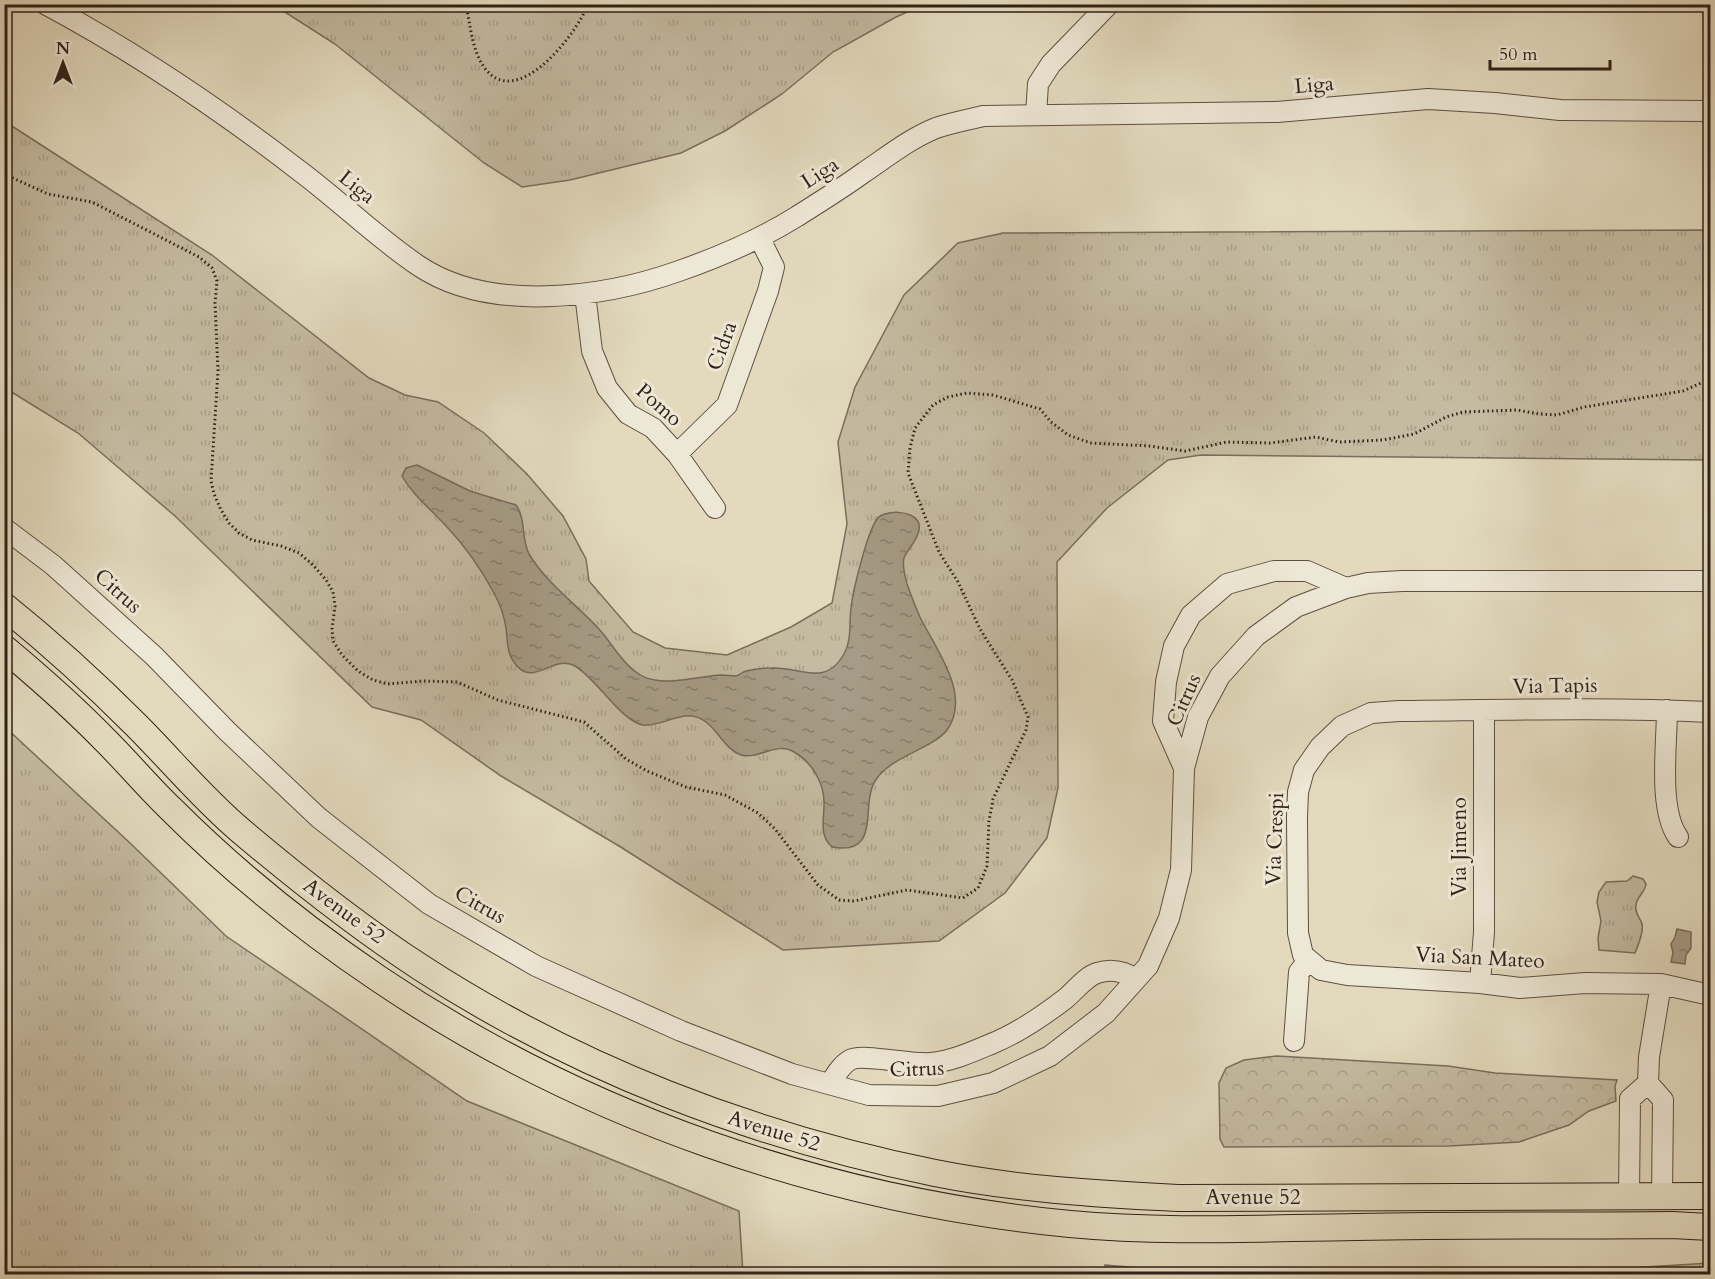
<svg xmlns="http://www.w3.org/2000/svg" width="1715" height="1279" font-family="Cardo,serif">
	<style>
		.grass { fill: url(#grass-tufts); stroke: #7a6e5d; stroke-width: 1.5 }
		.forest { fill: url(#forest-crowns); stroke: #7a6e5d; stroke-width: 1.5 }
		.water { fill: url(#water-ripples); stroke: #776a5a; stroke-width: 1.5 }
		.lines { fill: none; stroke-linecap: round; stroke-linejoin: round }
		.minor-casing { stroke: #5d4f42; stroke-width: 22 }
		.major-casing { stroke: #302118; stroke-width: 28 }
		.path { stroke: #302118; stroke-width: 3; stroke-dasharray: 1.5 3; stroke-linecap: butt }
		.minor { stroke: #ede7d5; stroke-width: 20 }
		.major { stroke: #e3dabe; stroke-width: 26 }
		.labels { text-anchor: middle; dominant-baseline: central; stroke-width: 6; stroke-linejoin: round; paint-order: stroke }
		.street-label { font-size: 21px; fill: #302118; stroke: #ede7d5 }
	</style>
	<defs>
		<pattern id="grass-tufts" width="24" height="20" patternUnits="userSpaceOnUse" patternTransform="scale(1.5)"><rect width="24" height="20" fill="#c5bba2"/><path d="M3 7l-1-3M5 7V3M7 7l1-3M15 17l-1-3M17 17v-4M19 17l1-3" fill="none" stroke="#aaa08b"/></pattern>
		<pattern id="forest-crowns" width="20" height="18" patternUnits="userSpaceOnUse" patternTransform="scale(1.5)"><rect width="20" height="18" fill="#c5bba2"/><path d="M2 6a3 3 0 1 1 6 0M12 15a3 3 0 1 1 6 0" fill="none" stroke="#aaa08b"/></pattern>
		<pattern id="water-ripples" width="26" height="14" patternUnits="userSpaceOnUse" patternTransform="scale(1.5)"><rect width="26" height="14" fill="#a69b86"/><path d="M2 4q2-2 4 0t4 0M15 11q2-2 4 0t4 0" fill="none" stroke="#887e6d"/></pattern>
	</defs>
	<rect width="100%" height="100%" fill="#e3dabe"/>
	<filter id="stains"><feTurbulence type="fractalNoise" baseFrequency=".00333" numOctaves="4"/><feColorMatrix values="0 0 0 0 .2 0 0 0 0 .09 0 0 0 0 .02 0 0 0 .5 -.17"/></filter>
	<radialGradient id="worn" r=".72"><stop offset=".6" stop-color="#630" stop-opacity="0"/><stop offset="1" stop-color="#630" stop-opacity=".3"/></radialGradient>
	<!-- grass -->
	<path class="grass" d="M274,5V4L923,5L896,17L833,52L782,94L725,131L681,153L570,180L522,187L484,163L335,44Z
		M4,121L212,255L369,378L405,395L438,402L484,433L527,474L563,516L586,559L589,581L633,632L665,648L727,655L791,627L832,603L847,524L838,442L855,387L904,295L958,243L1003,233L1710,230V460L1201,455L1168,460L1107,508L1057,562L1058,788L1047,838L1005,893L939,941L783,950L619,846L501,776L421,720L372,707L175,516L78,433L5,388Z
		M5,727L130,843L226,936L467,1101L739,1211L743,1274H26L5,1265Z
		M1633,876L1643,879L1646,884C1645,893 1637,896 1636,905C1634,913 1640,917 1642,924C1644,933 1638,945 1635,953L1599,950L1598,938L1601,921L1597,902L1599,892L1606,882L1627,881Z
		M1710,1263V1274H1530Z
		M1105,1265L1213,1274H1106Z"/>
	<!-- forest -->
	<path class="forest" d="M1277,1056L1448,1066L1495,1073L1617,1080L1615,1086L1616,1101L1589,1111L1569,1125L1519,1142L1449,1146L1224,1147L1220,1139L1219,1083L1226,1068L1244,1060Z"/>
	<!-- water -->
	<path class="water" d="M417,465L470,491L516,505C526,519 521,538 529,554C547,584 576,604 599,629C611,642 621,662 636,672C641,676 648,679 655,680C672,684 702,676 721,675C726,675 732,676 736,676C740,675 742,672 746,671C754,669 762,668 771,668C800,666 825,688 844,654C852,640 849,623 851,608C853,590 867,533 877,519C879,516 882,515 885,514C901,509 927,515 917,536C914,544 907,550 904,558C902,566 905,576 907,584C911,595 915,606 920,617C935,648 970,692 949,727C937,748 891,755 875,781C860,806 882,856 832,847C819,835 824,821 824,805C825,784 812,762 794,752C777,741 758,760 741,755C721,748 715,719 692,716C676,714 660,727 643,725C622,722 595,677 575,666C555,654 534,686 517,666C506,654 508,642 506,628C504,615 500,604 494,593C481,569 466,547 447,527C432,510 413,496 402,476L406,468Z
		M1677,929L1691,932V948L1686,955L1685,964L1671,962L1673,953L1671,944L1675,937Z"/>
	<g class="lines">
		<defs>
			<path id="minor" d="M45,4C133,51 222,111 301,172C341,202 377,238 419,266C489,313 603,298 679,271C719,257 759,240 796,217C818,203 841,189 863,173C887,157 909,139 936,128C951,123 967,120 983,116L1277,112L1428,99L1495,103L1560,110L1710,111
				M1036,115L1038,84L1051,64L1109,4
				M585,294L592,351L607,388L628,414L653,428L677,454L715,508
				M677,454L727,405L768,291L774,267L760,239
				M4,528L53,565L154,656L227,731L319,818L429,904L536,966L681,1031L792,1074L869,1095L938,1096L993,1083L1050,1056L1106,1013L1148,966L1169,918L1181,870L1184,768L1198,717L1220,676L1256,636L1296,607L1346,588L1368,583L1402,581H1710
				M1667,710C1667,744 1658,809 1678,837
				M1710,712C1607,707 1503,710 1399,711L1371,713L1342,726L1320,747L1304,770L1298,792L1297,817L1298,933L1303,955L1321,970L1347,975L1480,983L1520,988L1585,983L1661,984L1710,995
				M1184,768L1163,721L1166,682L1174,646L1191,615L1227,584L1274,571H1307L1346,588
				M1480,983L1484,932V710
				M1294,1041L1299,972L1309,960
				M1648,1083L1663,1100L1662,1196
				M830,1084C835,1076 841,1065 850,1060C861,1053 912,1065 931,1063C952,1061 972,1052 991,1044C1018,1033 1043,1016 1065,999C1075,991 1085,977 1097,973C1112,968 1124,971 1136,979
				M1629,1196L1630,1099L1648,1083L1649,1057L1661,984"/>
			<path id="major" d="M4,606C50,643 94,683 136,725C171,760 203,799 241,831C298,879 357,926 420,967C575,1068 753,1136 935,1173C1015,1189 1097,1194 1178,1198L1710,1196
				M4,648C40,678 75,709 107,742C129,764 149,788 171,809C234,872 305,929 379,979C583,1117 825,1200 1070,1224C1165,1233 1261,1228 1357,1227C1462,1225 1567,1226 1672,1225L1710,1227"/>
		</defs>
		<!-- minor casing -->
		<use href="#minor" class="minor-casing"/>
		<!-- major casing -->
		<use href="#major" class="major-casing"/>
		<!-- path -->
		<path class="path" d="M466,4C470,24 472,50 484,67C516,113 577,34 588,4
			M4,174L48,194L92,202L199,257L212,268L217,281L215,303L218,371L211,481L214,494L221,510L229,523L239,533L252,540L281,546L299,553L313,565L326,580L333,592L335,606L332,629L333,641L342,655L358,671L373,680L388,684L423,681L457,682L498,700L584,722L626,759L647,771L686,787L725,795L758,813L775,829L818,885L839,900L854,901L907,890L963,898L978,888L987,866L989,821L993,799L1026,730L1028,717L1012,680L980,629L958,582L939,552L908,473L910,448L915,428L933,405L948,397L967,393L993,395L1040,409L1051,422L1068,435L1091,443L1149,446L1185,451L1227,442L1270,443L1316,437L1339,442L1383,440L1414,434L1446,417L1463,412L1517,410L1539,414L1557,415L1584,407L1683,391L1710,379"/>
		<!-- minor -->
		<use href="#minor" class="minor"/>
		<!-- major -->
		<use href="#major" class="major"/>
	</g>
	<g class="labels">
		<!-- street labels -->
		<g class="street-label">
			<text transform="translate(1314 85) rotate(-5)">Liga</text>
			<text transform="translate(820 173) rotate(-33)">Liga</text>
			<text transform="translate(357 187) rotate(39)">Liga</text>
			<text transform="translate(722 346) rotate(-70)">Cidra</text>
			<text transform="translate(659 405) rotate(41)">Pomo</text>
			<text transform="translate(118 591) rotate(42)">Citrus</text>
			<text transform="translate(1555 686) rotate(-1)">Via Tapis</text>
			<text transform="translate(1184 700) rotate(-66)">Citrus</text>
			<text transform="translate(1275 839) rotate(-88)">Via Crespi</text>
			<text transform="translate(1459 847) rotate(-90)">Via Jimeno</text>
			<text transform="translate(480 905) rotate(30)">Citrus</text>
			<text transform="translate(344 911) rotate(36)">Avenue 52</text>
			<text transform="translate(1480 958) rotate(3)">Via San Mateo</text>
			<text transform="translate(917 1069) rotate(-2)">Citrus</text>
			<text transform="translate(774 1131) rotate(17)">Avenue 52</text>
			<text x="1253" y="1197">Avenue 52</text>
		</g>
	</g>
	<!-- margin -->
	<rect width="1715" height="1279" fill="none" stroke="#e3dabe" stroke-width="24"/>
	<rect x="6" y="6" width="1703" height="1267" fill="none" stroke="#302118" stroke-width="3"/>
	<rect x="12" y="12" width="1691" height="1255" fill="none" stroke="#302118" stroke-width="1.5"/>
	<!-- north arrow -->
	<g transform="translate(63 63)" stroke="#ede7d5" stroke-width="4.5" paint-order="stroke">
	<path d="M0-4.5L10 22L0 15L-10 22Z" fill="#302118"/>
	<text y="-9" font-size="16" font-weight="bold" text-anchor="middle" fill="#302118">N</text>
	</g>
	<!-- scale -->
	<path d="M1490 60v9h120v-9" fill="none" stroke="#302118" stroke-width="3"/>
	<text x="1499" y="60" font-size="18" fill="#302118" stroke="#ede7d5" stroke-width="4.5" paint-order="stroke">50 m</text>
	<rect width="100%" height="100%" filter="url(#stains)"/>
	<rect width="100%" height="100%" fill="url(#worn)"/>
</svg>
